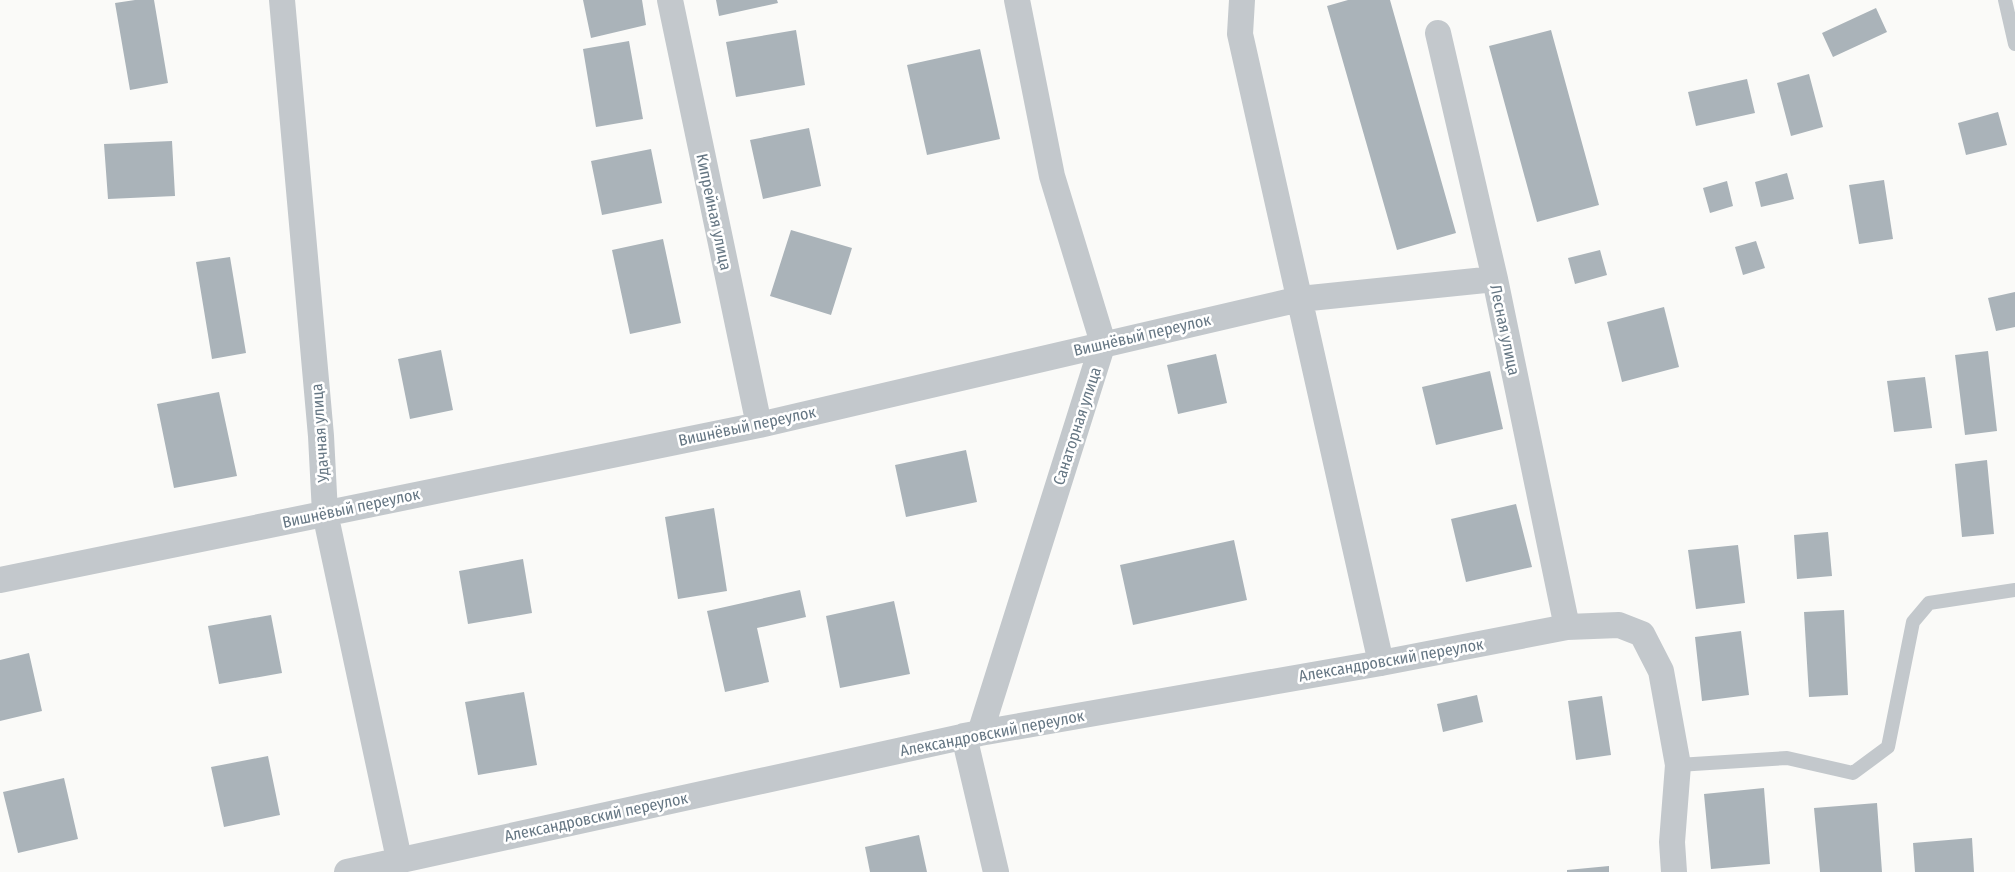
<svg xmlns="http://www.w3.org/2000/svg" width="2015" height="872" font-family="'Fira Sans Condensed',sans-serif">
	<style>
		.building { fill: #aab3b9 }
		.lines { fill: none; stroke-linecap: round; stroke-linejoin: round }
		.lane { stroke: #c3c8cc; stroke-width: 14 }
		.street { stroke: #c3c8cc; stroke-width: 26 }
		.labels { text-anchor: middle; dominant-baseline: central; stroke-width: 5; stroke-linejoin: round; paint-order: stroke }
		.street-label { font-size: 16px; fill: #657683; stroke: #fff }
	</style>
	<rect width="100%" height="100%" fill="#fafaf8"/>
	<!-- building -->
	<path class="building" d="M135,0H154L168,83L130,90L115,3Z
		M583,0H642L646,25L591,38Z
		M716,0H777L778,3L719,16Z
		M1348,0H1390L1456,233L1397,250L1327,6Z
		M1876,8L1887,32L1833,57L1822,33Z
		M796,30L805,85L736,97L726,42Z
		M1551,30L1599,205L1537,222L1489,46Z
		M629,41L643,119L596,127L583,49Z
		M980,49L1000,139L927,155L907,65Z
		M1809,74L1823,127L1791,136L1777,83Z
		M1747,79L1755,113L1696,126L1688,92Z
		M1998,112L2007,145L1966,155L1958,123Z
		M809,128L821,186L763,199L750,140Z
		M172,141L175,196L108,199L104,144Z
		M651,149L662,203L602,215L591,161Z
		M1787,173L1794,199L1761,207L1755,182Z
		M1884,180L1893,239L1859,244L1849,185Z
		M1727,181L1733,206L1710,213L1703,188Z
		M791,230L852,248L831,315L770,296Z
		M663,239L681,323L630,334L612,250Z
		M1756,241L1765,268L1743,275L1735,247Z
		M1600,250L1607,275L1575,284L1568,258Z
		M230,257L246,353L212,359L196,262Z
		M2015,292V327L1996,331L1988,298Z
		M1664,307L1679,367L1622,382L1607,322Z
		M441,350L453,410L410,419L398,359Z
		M1988,351L1997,431L1965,435L1955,355Z
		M1216,354L1227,403L1178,414L1167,365Z
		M1490,371L1503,429L1436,445L1422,387Z
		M1925,377L1932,428L1894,432L1887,381Z
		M219,392L237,476L174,488L157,404Z
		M966,450L977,502L906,517L895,465Z
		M1987,460L1994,534L1962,537L1955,464Z
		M1516,504L1532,567L1466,582L1451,519Z
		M714,508L727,591L678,599L665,517Z
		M1828,532L1832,576L1797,579L1794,535Z
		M1234,540L1247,600L1133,625L1120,565Z
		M1738,545L1745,603L1696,609L1688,550Z
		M523,559L532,613L468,624L459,571Z
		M800,590L806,617L757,628L769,682L725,692L707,611Z
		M894,601L910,674L840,688L826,616Z
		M1844,610L1848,695L1809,697L1804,612Z
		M271,615L282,673L219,684L208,626Z
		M1741,631L1749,695L1702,701L1695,637Z
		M29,653L42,711L0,721V660Z
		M524,692L537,765L478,775L465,702Z
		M1477,695L1483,722L1443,732L1437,704Z
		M1602,696L1611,755L1576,760L1568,701Z
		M268,756L280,815L224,827L211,767Z
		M64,778L78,839L18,853L3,792Z
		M1764,788L1770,864L1711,869L1704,794Z
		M1877,803L1882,872H1820L1814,808Z
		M919,835L927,872H870L865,847Z
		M1972,838L1974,872H1915L1913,843Z
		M1609,866V872H1567V870Z"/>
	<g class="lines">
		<!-- lane -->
		<path class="lane" d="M2005,0L2015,44
			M1678,765L1787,758L1853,773L1888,747L1913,622L1929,603L2015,590"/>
		<!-- street -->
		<path class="street" d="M282,0L321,436L325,513L399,859
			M670,0L759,425
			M1242,0L1240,34L1381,663
			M1438,33L1495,279L1567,627
			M0,580L759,425L1300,299L1495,279
			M347,872L980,733L1381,663L1567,627L1619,625L1642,634L1661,671L1678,765L1672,842L1674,872
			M996,872L964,736L980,733L1103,343L1052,176L1017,0"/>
	</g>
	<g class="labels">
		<!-- street labels -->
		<g class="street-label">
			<text transform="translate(714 212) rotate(78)">Кипрейная улица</text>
			<text transform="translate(1505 330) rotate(78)">Лесная улица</text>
			<text transform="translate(1142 335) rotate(-13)">Вишнёвый переулок</text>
			<text transform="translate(747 426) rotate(-12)">Вишнёвый переулок</text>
			<text transform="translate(1077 426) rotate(-72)">Санаторная улица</text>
			<text transform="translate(320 433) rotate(-94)">Удачная улица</text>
			<text transform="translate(351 508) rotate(-12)">Вишнёвый переулок</text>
			<text transform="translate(1391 660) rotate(-10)">Александровский переулок</text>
			<text transform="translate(992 733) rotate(-11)">Александровский переулок</text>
			<text transform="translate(596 817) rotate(-12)">Александровский переулок</text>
		</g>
	</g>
</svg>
